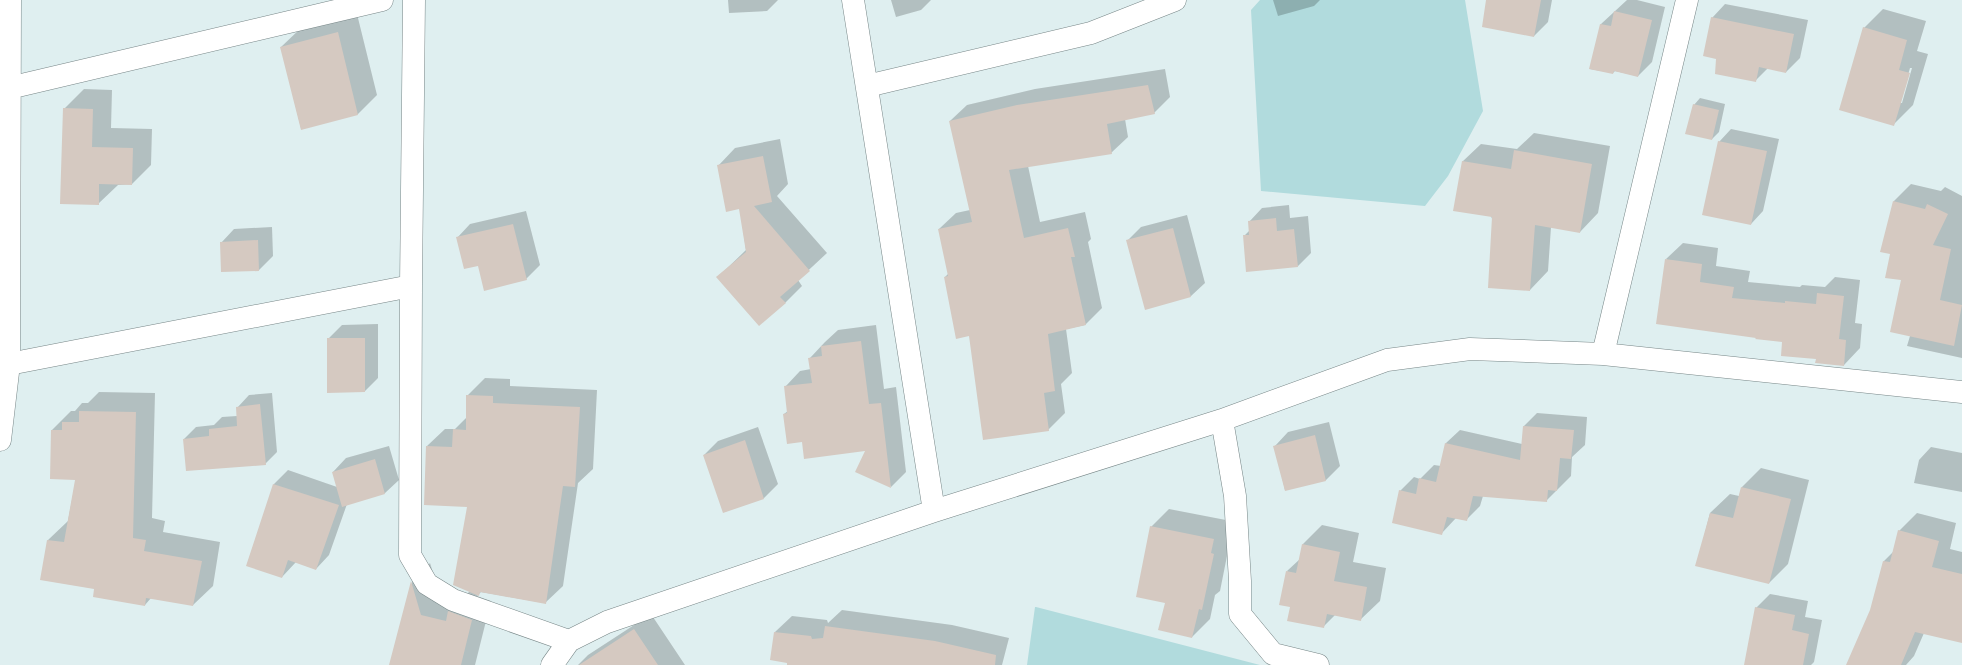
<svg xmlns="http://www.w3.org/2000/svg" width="1962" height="665" font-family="'Work Sans',sans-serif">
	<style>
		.green { fill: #b1dbdd }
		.shadow { fill: #0003; fill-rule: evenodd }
		.building { fill: #d5c9c1 }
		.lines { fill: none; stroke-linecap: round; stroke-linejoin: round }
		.minor-casing { stroke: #778687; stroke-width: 23 }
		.minor { stroke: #fff; stroke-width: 22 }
	</style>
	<rect width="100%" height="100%" fill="#dfeff0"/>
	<!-- green -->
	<path class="green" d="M1260,0H1465L1483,111L1448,176L1425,206L1261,191L1251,10Z
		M1035,607H1036L1260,665H1027Z"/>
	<!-- shadow -->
	<path class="shadow" d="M728,0H778L767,11L729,13Z
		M891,0H931L921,10L896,17Z
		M1273,0H1320L1314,6L1278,16Z
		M1487,0H1552L1548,22L1534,36Z
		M1627,0H1637L1665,7L1652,62L1638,76L1615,71L1613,73L1590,69L1601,24Z
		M1725,4L1808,20L1800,58L1786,72L1768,68L1755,81L1717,58L1712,18Z
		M1883,9L1926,21L1917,51L1928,54L1913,105L1894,124L1864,28ZM1910,68H1912L1902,103H1900Z
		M357,14L377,95L358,114L301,128L281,47L301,28Z
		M1165,69L1170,97L1154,113L1125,119L1128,137L1111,153L1028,166L1040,222L1085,212L1091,239L1088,242L1102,308L1085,325L1066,329L1072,373L1061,384L1065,413L1048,430L970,335L945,277L949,273L939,229L956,213L970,210L950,121L967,105L1035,89Z
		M84,89L112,90L111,128L152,129L151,165L132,184L118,185L98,204L64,109Z
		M1700,98L1725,104L1719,132L1712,139L1694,105Z
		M1731,129L1779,139L1763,211L1751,224L1719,142Z
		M1534,133L1610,146L1598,213L1580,232L1551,227L1548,271L1530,290L1462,162L1481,144L1517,149Z
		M780,139L788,184L777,196L827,253L798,280L802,286L785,303L718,277L746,250L740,208L718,166L735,148Z
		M1911,184L1941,191L1945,187L1962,196V358L1907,346L1910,336L1902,280L1891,253L1894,201Z
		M1289,205L1290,218L1308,216L1311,253L1298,266L1244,236L1250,230L1249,222L1262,208Z
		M526,211L540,265L526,279L479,265L457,238L470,224Z
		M1187,215L1205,283L1191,296L1146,308L1127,241L1141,227Z
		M272,227L273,256L259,270L222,271L221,243L234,229Z
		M1683,243L1718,248L1716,266L1750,271L1748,282L1800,287L1802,285L1825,287L1835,277L1860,280L1855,323L1862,324L1860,348L1844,365L1817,358L1783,341L1757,337L1666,259Z
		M378,324V378L365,391L328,339L342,325Z
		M876,325L884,389L896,387L906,472L891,487L867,450L803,441L784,414L788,411L785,387L800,371L811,369L810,358L825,342L838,330Z
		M485,378L510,379V386L597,390L593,469L578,483L563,586L545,603L481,592L477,596L491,601L475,665H390L412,582L430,563L440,595L460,601L470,591L468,506L427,446L445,429H455L467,417V396Z
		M99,392L155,393L152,518L165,521L163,532L220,542L213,586L193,605L151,598L145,605L95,588L42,579L48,540L68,521L76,479L52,430L71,411H75L82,403H88Z
		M272,393L277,452L265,464L187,470L184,439L196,427L214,425L222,417L237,416V408L249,395Z
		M1537,413L1587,417L1585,445L1572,457L1571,476L1546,501L1483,496L1480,506L1466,520L1456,518L1441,534L1400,491L1414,477L1420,479L1434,465L1441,466L1446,443L1460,430L1522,444L1524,426Z
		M1329,422L1340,466L1326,480L1285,490L1275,446L1288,432Z
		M758,427L778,484L764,498L724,512L704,455L718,441Z
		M389,446L399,480L385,493L347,504L329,555L316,569L296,562L282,577L247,565L274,484L288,470L337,487L333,472L346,458Z
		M1931,447L1962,453V492L1914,483L1919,460Z
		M1761,468L1809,480L1788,564L1769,583L1697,565L1710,513L1730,494L1739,496L1742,487Z
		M1169,509L1231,521V536L1220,591L1215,595L1210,619L1192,637L1167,602L1151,527Z
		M1917,513L1956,523L1950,549L1962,552V638L1924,633L1914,656L1906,665H1847L1871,610L1884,561L1894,551L1899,531Z
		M1322,525L1359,533L1353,562L1386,568L1380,601L1360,620L1335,615L1323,627L1287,571L1300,559L1303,544Z
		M1770,594L1808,601L1805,617L1822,620L1814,662L1811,665H1745L1756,608Z
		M842,610L952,625L1009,638L1002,665H788L775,632L792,616L827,620L828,623Z
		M651,614L685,665H578L588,655Z"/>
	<!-- building -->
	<path class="building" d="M1486,0H1541L1534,37L1482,27Z
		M1614,11L1652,20L1638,77L1614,71L1613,74L1589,69L1600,24L1611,26Z
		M1711,17L1794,34L1786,73L1759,67L1756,82L1715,74L1716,59L1703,56Z
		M1863,27L1907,40L1899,70L1910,73L1894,126L1839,110Z
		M338,32L358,115L301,130L280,47Z
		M1148,85L1155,114L1107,124L1112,154L1009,170L1024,238L1068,228L1075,257H1071L1086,325L1048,334L1055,391L1044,393L1049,431L983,440L969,336L956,339L944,277L948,276L938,229L972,222L949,121L1017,105Z
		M1693,104L1719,110L1712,140L1685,134Z
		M63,108L93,109L92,147L133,148L132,185L99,184V205L60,204Z
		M1718,141L1767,151L1751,225L1702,215Z
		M1514,150L1592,164L1580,233L1535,225L1530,291L1488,288L1492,217L1453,211L1462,161L1511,169Z
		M763,156L772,202L754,206L810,271L780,297L786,303L759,326L716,277L746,252L739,209L726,212L717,165Z
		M1893,201L1925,209L1927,204L1948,214L1933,245L1951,249L1940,300L1962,305L1954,346L1890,332L1901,280L1885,278L1890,254L1880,252Z
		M1276,218L1277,231L1294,229L1298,267L1246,272L1243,235H1249L1248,221Z
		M513,224L527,280L484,291L478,266L464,269L456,237Z
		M1173,228L1191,297L1145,310L1126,240Z
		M258,240L259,271L221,272L220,242Z
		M1665,259L1702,264L1700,282L1734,287L1732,298L1785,303V301L1816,304L1817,293L1844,296L1839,339L1846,340L1844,366L1815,363L1816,359L1781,356L1782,342L1755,339L1756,338L1656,324Z
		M327,338H365V392L327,393Z
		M861,341L869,404L881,403L891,488L855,472L865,451L804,459L802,442L787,444L783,414L787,413L784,386L812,383L808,358L822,356L821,346Z
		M466,395L493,396V403L580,407L575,487L563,486L546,604L480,592L479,596L453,585L467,507L424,505L426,446L452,447L453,429L466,430Z
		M260,404L266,465L186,471L183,439L209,436V429L237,426L236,407Z
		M79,411L136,412L133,538L146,540L144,551L202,561L193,606L146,598L145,606L93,597L94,589L40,580L47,540L64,542L75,480L50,479L51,430H62V422H79Z
		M1523,426L1574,430L1571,459L1560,458L1557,491L1548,490L1547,502L1473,496L1467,521L1447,517L1442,535L1392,523L1399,490L1416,494L1419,478L1436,482L1445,443L1520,460Z
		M1315,435L1326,481L1285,491L1273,446Z
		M745,440L764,499L723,513L703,455Z
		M375,459L385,494L342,507L332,472Z
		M273,484L339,505L316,570L288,560L282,578L246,566Z
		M1741,487L1791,499L1769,584L1695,566L1710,513L1733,518Z
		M1150,526L1214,539L1211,553L1214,554L1202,610L1199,609L1192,638L1158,630L1165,603L1136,597Z
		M1898,530L1939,541L1932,567L1962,574V643L1915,632L1901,665H1846L1870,610L1883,561L1890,562Z
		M1302,544L1340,552L1334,581L1367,587L1361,621L1327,614L1324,628L1287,621L1290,607L1279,605L1286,571L1296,573Z
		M411,581L421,615L446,621L448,611L472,620L461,665H389Z
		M1755,607L1795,615L1792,630L1809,634L1803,665H1744Z
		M825,626L935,641L996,655L995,665H787V663L770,660L774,632L811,636L812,639L823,638Z
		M634,629L658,665H579Z"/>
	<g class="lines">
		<defs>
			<path id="minor" d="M414,0L411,286L410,555L427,584L453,600L569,641
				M853,0L934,511
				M867,86L1091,33L1175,0
				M9,88L382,0
				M1603,354L1962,392
				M9,364L411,286
				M1222,420L1235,496L1240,581V614L1273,654L1318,665
				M0,440L9,364L10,0
				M552,665L569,641L607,622L934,511L1222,420L1387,360L1470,349L1603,354L1687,0"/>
		</defs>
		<!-- minor casing -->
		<use href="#minor" class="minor-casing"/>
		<!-- minor -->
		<use href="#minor" class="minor"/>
	</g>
</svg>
